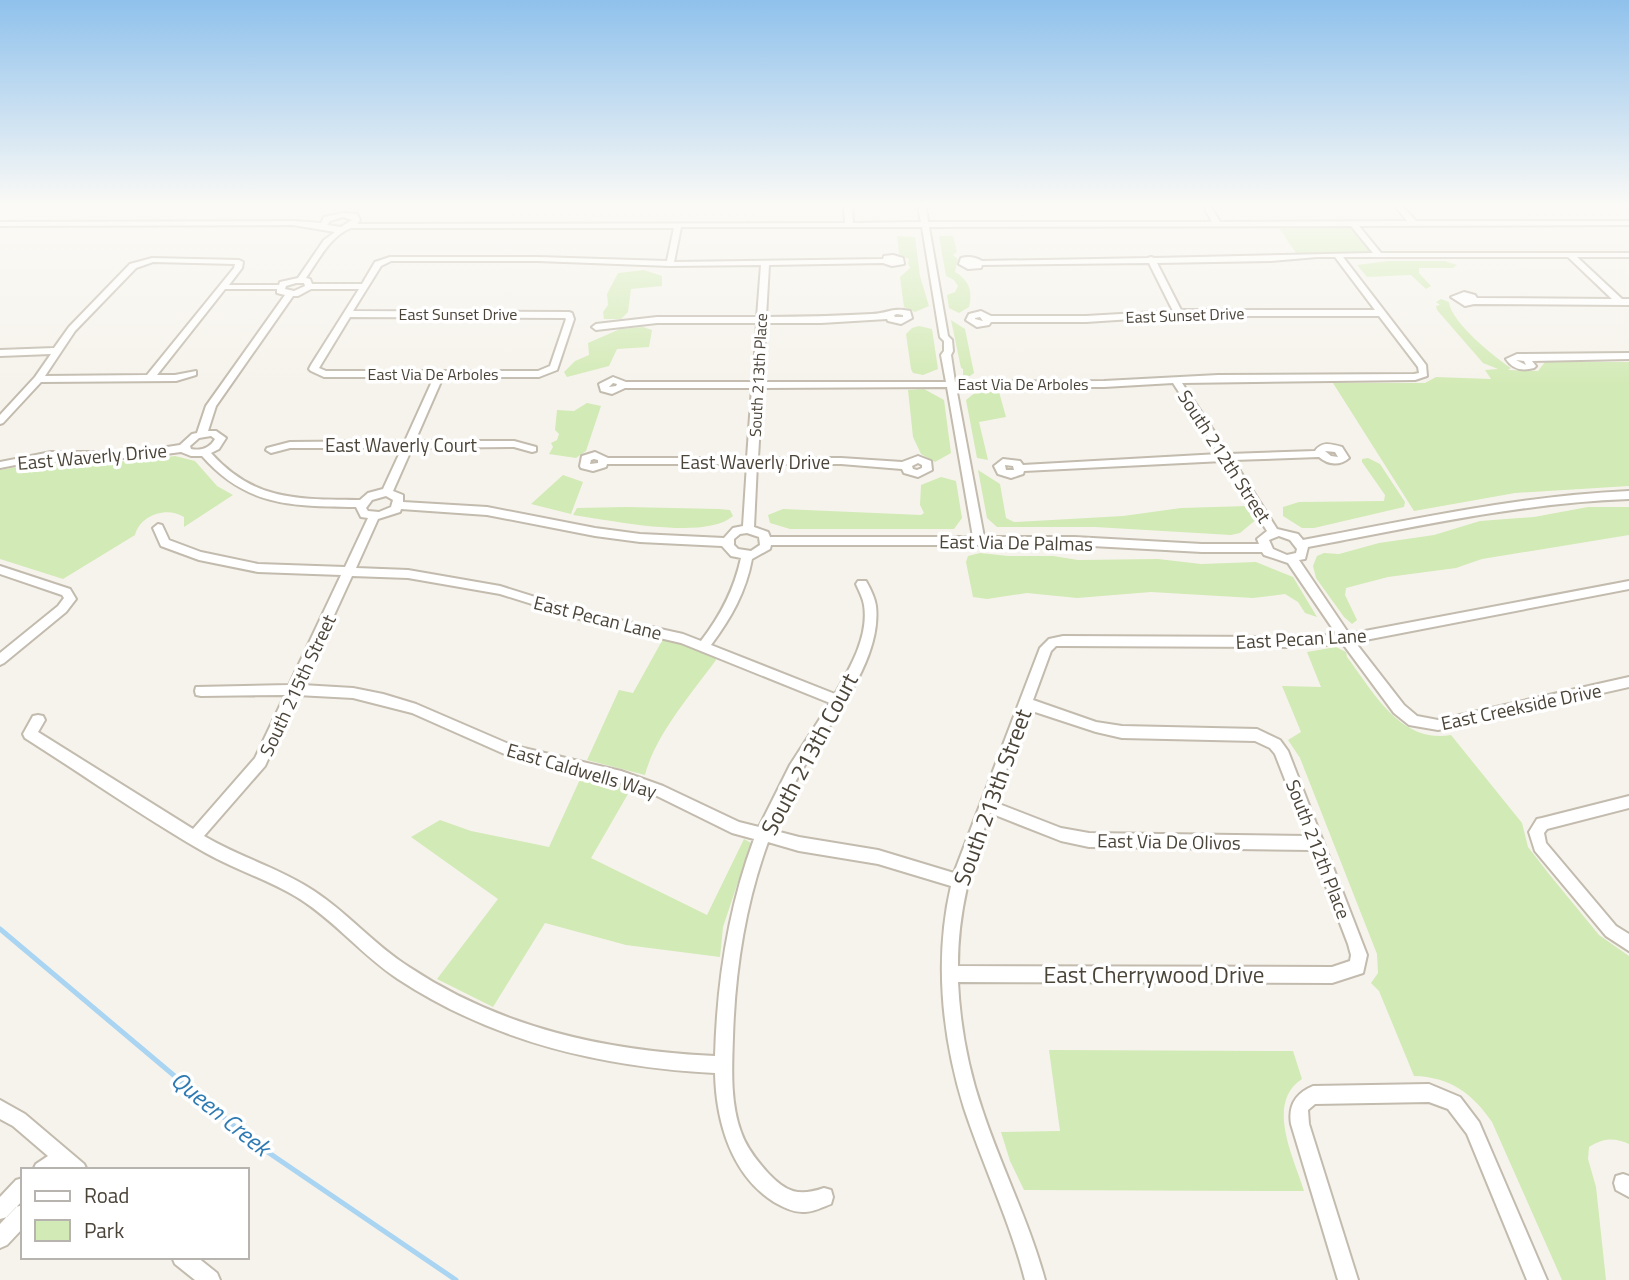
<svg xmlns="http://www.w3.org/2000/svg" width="1629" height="1280" font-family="'Titillium Web',sans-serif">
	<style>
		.green { fill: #d2eab5 }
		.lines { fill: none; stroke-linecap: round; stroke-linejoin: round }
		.stream { stroke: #a9d4f2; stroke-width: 5 }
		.minor-casing { stroke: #c2bbae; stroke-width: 4 }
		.minor { fill: #fff; fill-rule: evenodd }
		.labels { text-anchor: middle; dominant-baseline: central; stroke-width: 7; stroke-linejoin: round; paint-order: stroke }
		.far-street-label { font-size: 16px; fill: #4b4439; stroke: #fff }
		.street-label { font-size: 19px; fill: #4b4439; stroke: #fff }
		.near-street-label { font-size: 23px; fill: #4b4439; stroke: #fff }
		.near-water-label { font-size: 24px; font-style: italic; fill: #2e7ab2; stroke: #fff }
	</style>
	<rect width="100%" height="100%" fill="#f6f3ec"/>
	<!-- green -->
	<path class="green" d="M1346,227L1353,229L1370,250L1368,252L1296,253L1279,228Z
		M897,236L915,237L920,276L929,306L915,312L904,307L900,277L910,268L908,264L909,259L899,254Z
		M939,236H953L957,252L953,255L958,259L955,272C969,280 973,291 969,307L959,313L949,308L947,295L955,292L958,286L954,280L946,276Z
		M1388,261H1445L1457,265L1453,268H1419V273L1431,286L1426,289L1411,275L1367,277L1357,265Z
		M644,270L662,276V286L631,289L628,312L621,319H604L603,312L608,305L607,294L618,273Z
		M1441,299L1449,302C1451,322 1494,357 1511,368L1508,370L1538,371L1545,362H1629V486L1515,493L1414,511L1333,383H1425L1436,377L1491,379L1485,370L1498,369L1483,363L1437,310L1436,306L1440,305L1436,302Z
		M951,320L965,329L974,373L970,376L963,375V369L961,368Z
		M919,326L932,329L938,369L923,375L913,373L911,369L906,334L912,328Z
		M643,327L652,330L649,347L617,349L609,366L567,377L564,372L575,361L589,355L588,343L620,329Z
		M924,389L944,400L951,453L935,462L921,454L913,437L908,390Z
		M976,392H999L1006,417L979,422L988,460L977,458L966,400Z
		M587,403L601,406L586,451L576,458L549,454L553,447L551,443L557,440L559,434L555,430L557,410L574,411Z
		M175,456L195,461L217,486L233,495L184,527V517C167,506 140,515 135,535L63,579L0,559V470L45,462L136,461Z
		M1368,458L1380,464L1405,502L1404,507L1314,528H1302L1283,516V507L1299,502L1384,501L1385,495L1362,462V459Z
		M978,470L1000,484L1006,518L1014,522L1123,516L1181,508L1248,506L1258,518L1240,533L1231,535L1095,527H997L987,518Z
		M563,475L583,482L571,514L531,504Z
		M941,477L956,481L962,518L954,529H790L770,523L768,515L783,509L921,515L924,513L920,505L921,485Z
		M626,507L719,509L730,510L733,516C705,541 610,520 573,515L577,508Z
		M1588,507H1629V535L1482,559L1456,568L1388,577L1346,588L1345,595L1357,620L1352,624L1344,617L1316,578L1313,566L1317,556L1324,553L1339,554L1379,543L1434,535L1480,521L1534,517Z
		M980,553L1008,556H1053L1078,560L1158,559L1201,564L1256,562L1293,577L1317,617L1305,613L1298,602L1285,594L1253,598L1151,592L1077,598L1027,593L987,599L973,597L966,562L968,556Z
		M663,639L683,643L714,656L716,660C692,693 655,735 645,775L587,760L619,690L633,693Z
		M1336,647L1346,652L1347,657C1373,691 1400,744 1451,735L1522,823L1528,847L1549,874L1599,935L1629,956V1144C1614,1137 1603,1138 1589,1147L1588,1159L1596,1187L1606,1280H1562L1492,1122C1472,1093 1450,1077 1414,1076L1379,991L1371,983L1378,973L1377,954L1300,758L1288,740L1301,732L1282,686L1321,687L1307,652Z
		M582,775L632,787L591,858L707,915L744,839L751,843L723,927L720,957L626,945L545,923L493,1007L437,979L498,899L411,837L440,820L471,831L549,847Z
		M1049,1050L1293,1051L1302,1079C1265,1103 1294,1158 1304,1191L1024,1190L1010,1161L1001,1132L1060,1131Z"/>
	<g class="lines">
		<!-- stream -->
		<path class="stream" d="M0,929L253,1142L456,1280"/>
		<defs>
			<path id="minor" d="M844,207H852L853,223L921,222L918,207H926L928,222H1212L1204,207H1211L1220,222L1407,221L1396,207H1403L1416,221H1629V225L1359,226L1381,253H1629V257H1577L1622,299H1629V305L1474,304L1465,306L1451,297L1464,292L1475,295L1477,298L1612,299L1568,257H1343L1426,365L1427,376L1415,380L1182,383L1229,454L1315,451C1322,441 1331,444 1342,447L1349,458C1340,466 1328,465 1319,457L1233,460L1277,529L1298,534L1303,540C1411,520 1518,496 1629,491V499C1520,503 1415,527 1308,547L1305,559L1299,560L1349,634L1629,581V589L1355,642L1404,705L1417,716L1438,720L1629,677V687L1438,730L1409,725L1394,713L1343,644L1289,647L1063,646H1056L1051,651L1033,700L1096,722L1122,726L1257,729L1280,740L1288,751L1367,955L1363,973L1332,983L958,982C960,1025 968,1068 982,1109C1001,1167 1029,1221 1045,1280H1025C1010,1221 983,1166 964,1108C942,1037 934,959 951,886L878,864L799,851L768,842C745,905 735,971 733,1037C732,1068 730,1102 741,1132C746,1147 757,1161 768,1173C786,1192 798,1197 824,1188L831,1190L833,1197L831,1204C823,1207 813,1212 805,1212C794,1213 783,1207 774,1202C731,1175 716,1121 715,1073C602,1067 494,1042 398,979C363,956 336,922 300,899C270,880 235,870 204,852C143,817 85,776 25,738L23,734L33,716L38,715L43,716L45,720L38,732L193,829L255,758L285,695L201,696L196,695L195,691L196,687L289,685L341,575L258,572L199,560L161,546L153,528L158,524L162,525L169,540L201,552L258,564L345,567L368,518L361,517L356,507C292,506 247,507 202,456H191L181,452L135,458H51L0,468V462L51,452H135L180,445L192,434L197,433L206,406L285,295L277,293V289H225L157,375H175L196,371V375L176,381L41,382L3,423L0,424V415L35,377L51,354L0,356V350L54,348L69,327L130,264L152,258L239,260L243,262L242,268L229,285H279L280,282L298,278L324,240L335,232L293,225L0,226V222L293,221L321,223L324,217L343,213L357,214L360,220L357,224L845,223ZM343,217L352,220L341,227L327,225L330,221ZM1351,226L1373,253L1154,258L1151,257L1148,258L982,261C975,257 969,256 961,258L959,264L968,269L981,268L982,265L1149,263L1173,311L1086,316H991L981,311L969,314L966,320L977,327L989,325L991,322H1086L1178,316H1379L1418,367L1419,373L1414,374L1218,375L1104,381L955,382L951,355L953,351L952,340L948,336L929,227ZM681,227H922L940,337L944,341V351L941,355L946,382H762L766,323H821L887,319L888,321L901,324L912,318L910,311C892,307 889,313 872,314C837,316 802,317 766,317L769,265L883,263L892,266L904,264L903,258L893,255L884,256L883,259L674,262ZM351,228H674L667,261L538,257H390L375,262L362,284H312L310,279L306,278C318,261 330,236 351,228ZM1317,257H1335L1375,310H1181L1157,263L1271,261ZM391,261H538L670,266L761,265L757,317H657L596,324L592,327L596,330L657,323H757L753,382H626L613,377L599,384L601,391L612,394L625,388H752L747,458H608L595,452L582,456L580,466L581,468L593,471L606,467L607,464H747L743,526L733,528L724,538L640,534L595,528L487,507L403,502V495L393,491L412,448L514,447L532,452L536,451V447L514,441H415L443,377H539L557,370L574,319L572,313L569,312L353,311L381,266ZM153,262L235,264L234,268L147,375L45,376L75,331L136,268ZM296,283H304L305,286L294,291L285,289L286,286ZM311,289H359L311,365L309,369L311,371L324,377H434L405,441L290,442L267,448L266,450L271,453L290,448H402L383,489L368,493L360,500C299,499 255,502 211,453L219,449L226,438L216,431H208L216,406L293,296H298ZM897,314L903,315V317H895L894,315ZM350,317L565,318L566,319L550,366L538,371H326L319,368ZM980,317L983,321L975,319V318ZM613,383L617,384L616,386L609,387ZM1173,383L1219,454L1023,465L1020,461L1003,459L994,466L998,474L1011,478L1023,474L1024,471L1223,461L1267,531L1257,539L1259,544H1202L1074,537H984L956,387H1104ZM947,387L973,537H770L768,532L754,527L757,464H841L902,469L904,473L918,477L932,470L931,461L918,456L902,462L841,458H758L762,388ZM211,436L215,439C210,448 201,451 191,449L190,446L199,438ZM1325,451L1335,452L1338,457L1331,456ZM594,459L598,460V463L590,464L591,460ZM918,463L922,465V468L917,470L913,469L912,466ZM1005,465L1013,466L1014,470H1006ZM386,496L393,500L391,507L379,512L368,511L366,508L372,500ZM401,509L487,515L595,536L640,542L722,546L731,556L741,558C734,590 721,615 701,641L683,634L583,612L500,586L408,570L356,568L378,519L400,512ZM747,533L759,537L760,545L751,551L738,549L734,545V539L740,534ZM1279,536L1290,540L1297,549L1296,553L1287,555L1273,549L1269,540ZM771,545H1074L1202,552H1262L1264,555L1288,563L1337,635L1289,637L1063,636L1049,639L1040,648L954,873L878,850L799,837L772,830C783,805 795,781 809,758C834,717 882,658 876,606C875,598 870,588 866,581H858L856,584C859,591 863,598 864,605C869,636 850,668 835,694L711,645C731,618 746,592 752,559L770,549ZM352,576L408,578L500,594L583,620L681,643L830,703L790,765L759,827L739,822L663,786L621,771L511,745L416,704L383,694L353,688L302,685ZM297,695L353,698L412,713L509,756L621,783L653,794L732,833L754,839C728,909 717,982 715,1056C606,1051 501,1028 409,967C374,945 348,913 314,891C280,868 239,857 204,836L265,766ZM1029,710L1096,732L1122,738L1255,741L1270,748L1275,754L1307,836L1089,833L1061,828L994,802ZM990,813L1061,841L1089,847L1312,850L1348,944L1351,955L1350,961L1332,967L958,966C958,911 971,864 990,813Z
				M1629,353V359L1532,361L1536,366L1534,368C1523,371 1513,370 1506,359L1517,354ZM1516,360L1524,361L1526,365Z
				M0,566L70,589L76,599L66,612L4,663L0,665V653L58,606L64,598L62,595L0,574Z
				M1629,796V808L1547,829L1544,833L1546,843L1616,926L1629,934V951L1606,936L1535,851L1529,832L1537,819L1542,818Z
				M1429,1084L1460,1097L1479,1122L1547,1280H1527L1467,1134L1448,1109L1429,1102L1315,1104L1308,1110L1309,1124L1358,1280H1338L1291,1124C1288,1105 1296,1093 1313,1086Z
				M0,1100L25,1114L84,1164L87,1170H33L36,1164L48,1156L13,1126L0,1119Z
				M1623,1174L1629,1176V1197L1616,1190L1614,1183L1616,1176Z
				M23,1178V1200L7,1217L0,1219V1197L16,1180Z
				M23,1205V1228L7,1245L0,1248V1224L16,1207Z
				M172,1257H197L217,1273L220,1280H195L175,1264Z"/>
		</defs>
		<!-- minor casing -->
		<use href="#minor" class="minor-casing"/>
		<!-- minor -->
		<use href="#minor" class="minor"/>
	</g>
	<!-- sky -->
	<linearGradient id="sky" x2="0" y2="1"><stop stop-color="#8fc1ec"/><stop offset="0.53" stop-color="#fbfaf6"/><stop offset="1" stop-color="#fbfaf6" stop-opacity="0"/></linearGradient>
	<rect width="1629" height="387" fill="url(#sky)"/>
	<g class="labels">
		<!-- far-street labels -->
		<g class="far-street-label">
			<text x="458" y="314">East Sunset Drive</text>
			<text transform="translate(1185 315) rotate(-2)">East Sunset Drive</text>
			<text x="433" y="374">East Via De Arboles</text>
			<text transform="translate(758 375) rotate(-87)">South 213th Place</text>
			<text x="1023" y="384">East Via De Arboles</text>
		</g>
		<!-- street labels -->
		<g class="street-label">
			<text x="401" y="444">East Waverly Court</text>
			<text transform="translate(92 456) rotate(-5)">East Waverly Drive</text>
			<text transform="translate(1225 456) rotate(57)">South 212th Street</text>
			<text x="755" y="461">East Waverly Drive</text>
			<text transform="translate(1016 542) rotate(1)">East Via De Palmas</text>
			<text transform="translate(598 617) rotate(14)">East Pecan Lane</text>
			<text transform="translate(1301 638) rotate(-3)">East Pecan Lane</text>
			<text transform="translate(297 685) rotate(-65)">South 215th Street</text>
			<text transform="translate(1521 706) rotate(-12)">East Creekside Drive</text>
			<text transform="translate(582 770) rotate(16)">East Caldwells Way</text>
			<text transform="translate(1169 841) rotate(1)">East Via De Olivos</text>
			<text transform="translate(1319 849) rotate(69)">South 212th Place</text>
		</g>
		<!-- near-street labels -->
		<g class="near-street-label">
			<text transform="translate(809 754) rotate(-62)">South 213th Court</text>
			<text transform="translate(992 797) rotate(-70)">South 213th Street</text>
			<text x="1154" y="974">East Cherrywood Drive</text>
		</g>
		<!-- near-water labels -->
		<g class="near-water-label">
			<text transform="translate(221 1113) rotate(39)">Queen Creek</text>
		</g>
	</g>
	<!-- legend -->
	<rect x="21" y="1168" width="228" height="91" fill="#ffffff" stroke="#b7b4b0" stroke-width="2"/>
	<rect x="35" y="1191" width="35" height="10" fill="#ffffff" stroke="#b7b4b0" stroke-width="2"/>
	<text x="84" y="1203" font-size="21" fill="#4b4439">Road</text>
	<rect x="35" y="1220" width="35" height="21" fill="#d2eab5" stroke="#b7b4b0" stroke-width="2"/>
	<text x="84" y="1238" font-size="21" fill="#4b4439">Park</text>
</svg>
